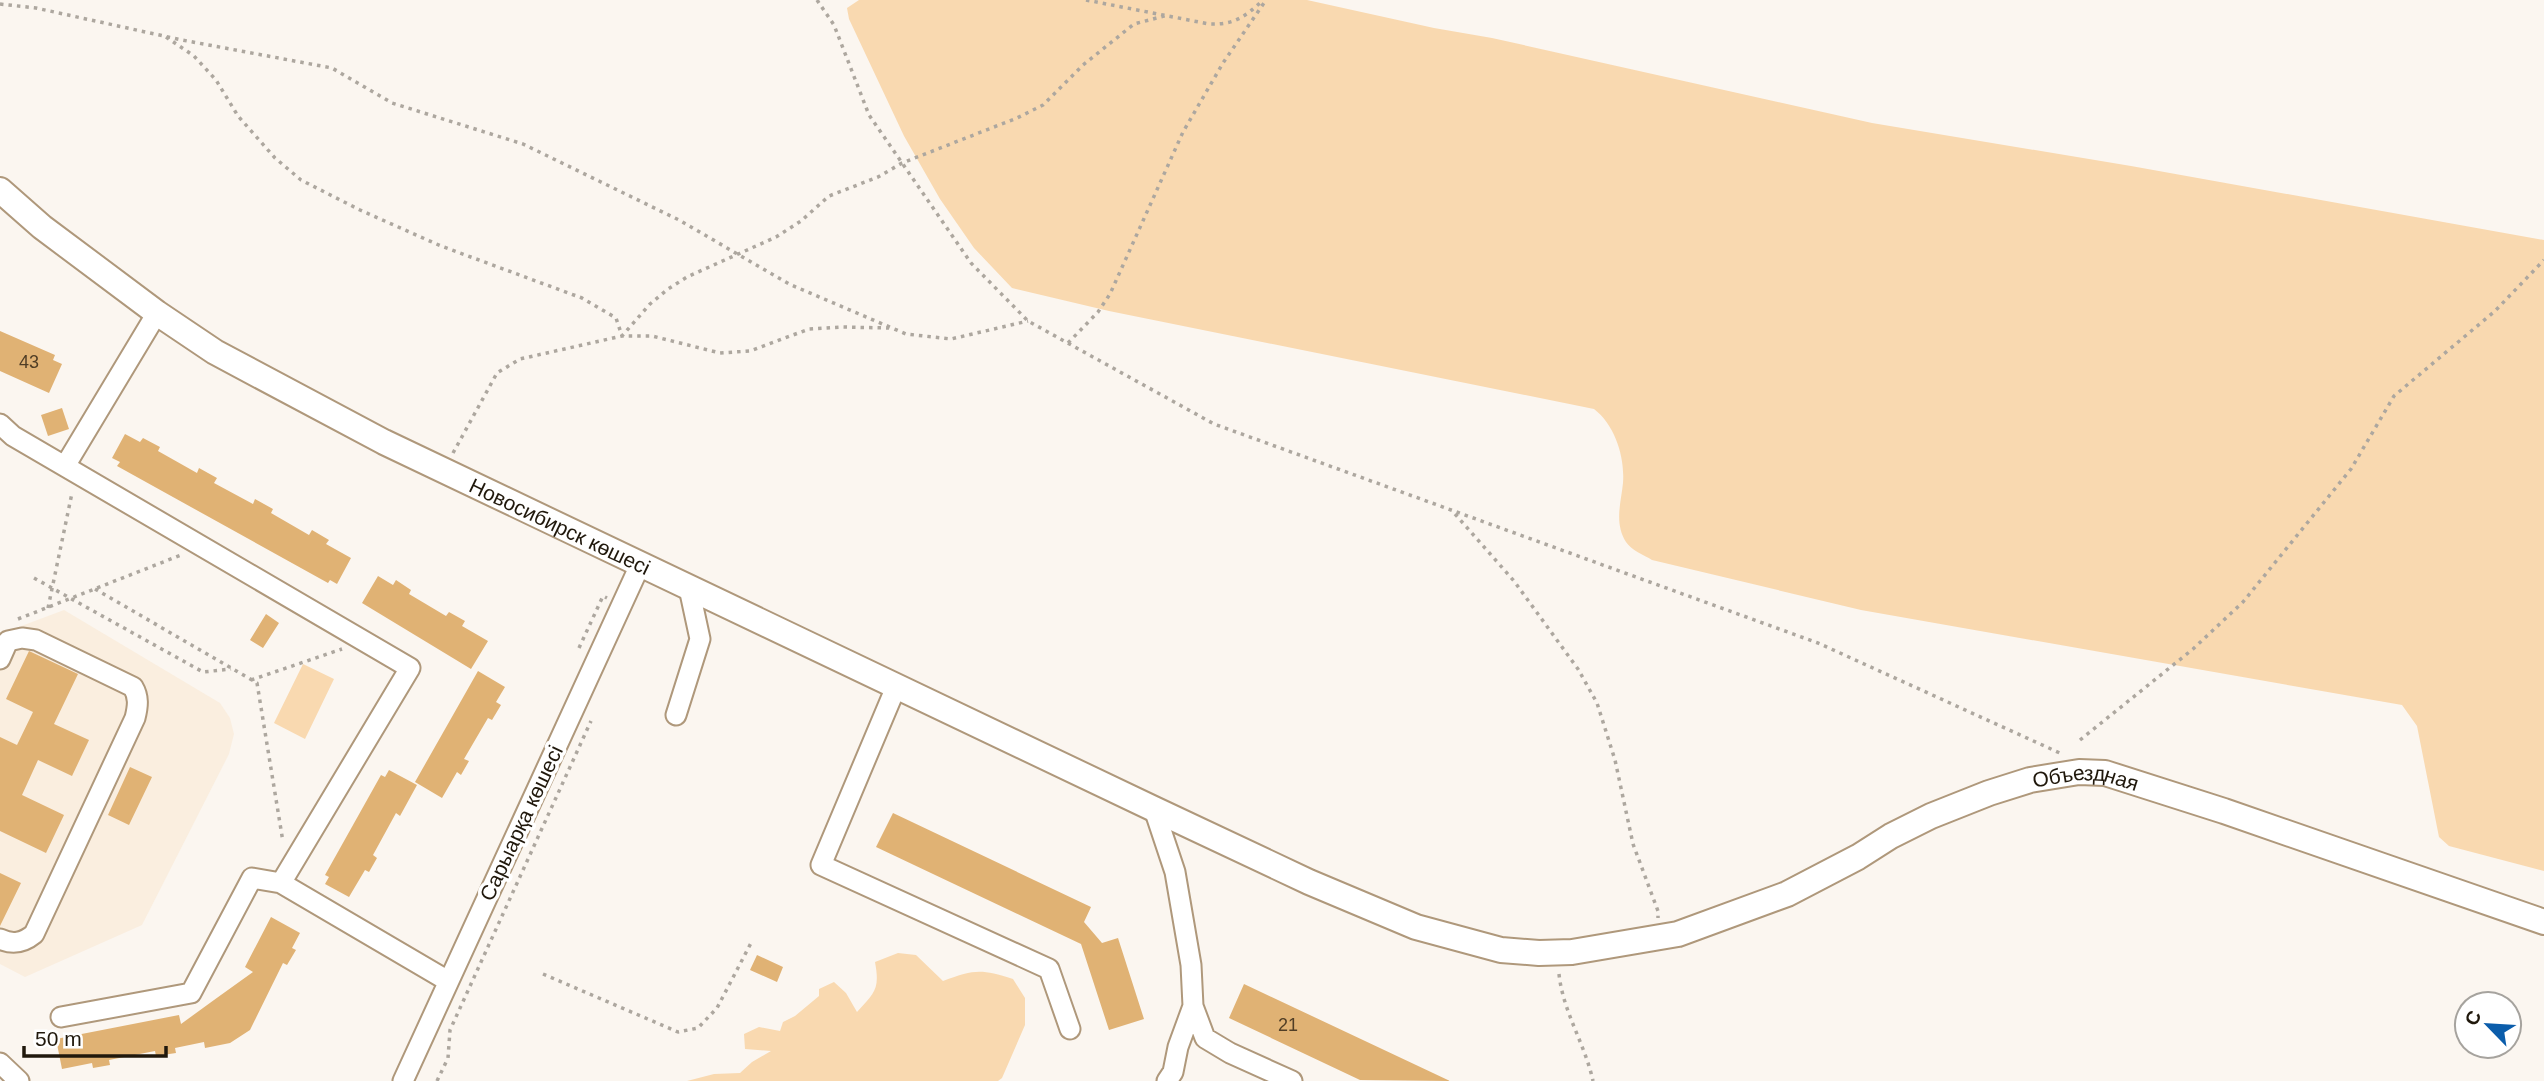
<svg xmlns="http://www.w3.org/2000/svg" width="2544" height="1081" font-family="Helvetica,sans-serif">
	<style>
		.built { fill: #faeedf }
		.green { fill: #f9d9b0 }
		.building { fill: #e0b274 }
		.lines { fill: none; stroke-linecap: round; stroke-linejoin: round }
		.minor-casing { stroke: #af987b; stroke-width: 23 }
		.major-casing { stroke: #af987b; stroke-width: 28 }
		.path { stroke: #ada79f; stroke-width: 3.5; stroke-dasharray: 3.5 5; stroke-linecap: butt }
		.minor { stroke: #fff; stroke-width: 19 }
		.major { stroke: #fff; stroke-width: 24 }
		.labels { text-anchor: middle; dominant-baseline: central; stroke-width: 7; stroke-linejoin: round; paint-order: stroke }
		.number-label { font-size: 18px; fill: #503e26 }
		.street-label { font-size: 21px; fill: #20180c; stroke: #fff }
	</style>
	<rect width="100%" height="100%" fill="#fbf6f0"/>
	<!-- built -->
	<path class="built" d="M64,610L220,703L230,718L234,734L229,754L142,925L25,977L0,964V634Z"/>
	<!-- green -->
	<path class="green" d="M859,0H1307L1434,28L1492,38L1872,123L2131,166L2544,240V871L2449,846L2439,837L2417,726L2402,705L1861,610L1652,560C1644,555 1631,550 1626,542C1614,523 1621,503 1623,483C1625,457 1615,425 1594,409L1109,311L1012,288L974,248L940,199L904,136L849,19L847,8Z
		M303,664L334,679L305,739L274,723Z
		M898,953L916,955L943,981C975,969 981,969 1013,979L1025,998V1025L1002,1078L998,1081H687L714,1074L740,1073L752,1062L771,1051L745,1049L744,1034L759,1027L780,1031L783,1022L795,1016L819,996V989L834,982L846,993L857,1012C875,992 880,989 875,962Z"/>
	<!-- building -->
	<path class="building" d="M0,331L55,355L53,360L62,364L49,393L0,371Z
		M62,408L69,429L48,436L41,415Z
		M125,434L140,442L143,438L160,447L158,451L197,473L199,468L217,478L214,483L253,504L255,499L273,509L271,513L309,535L312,530L329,540L326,544L351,558L337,584L330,580L328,583L117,466L120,462L112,458Z
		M378,576L393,585L396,580L411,590L409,594L446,616L449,612L465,621L462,626L488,641L471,669L362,603Z
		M266,614L279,623L263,648L250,640Z
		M29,651L78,674L54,724L89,740L72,776L38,760L22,795L64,815L46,853L0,831V737L17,745L33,712L6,699Z
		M478,671L505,687L496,702L501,705L492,720L488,718L464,759L469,761L461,775L457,772L442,798L415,782Z
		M130,767L152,777L129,825L108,815Z
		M389,770L417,785L400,816L396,813L373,855L377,858L369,872L365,870L349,897L325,884L329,877L325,875L381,775L385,777Z
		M893,813L1091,907L1084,922L1102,943L1118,938L1144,1019L1109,1030L1081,944L876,847Z
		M0,873L21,883L0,926Z
		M271,917L300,933L292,948L296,950L287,965L283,963L250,1030L230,1043L205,1048L204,1042L175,1048L176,1053L156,1056L155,1051L109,1060L110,1065L93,1068L92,1063L62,1069L56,1039L179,1015L181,1024L214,1000L253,972L245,967Z
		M757,955L783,967L777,982L750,970Z
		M1244,984L1450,1081L1360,1080L1229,1018Z"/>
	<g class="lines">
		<defs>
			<path id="minor" d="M0,424L13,436L410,668L281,883L252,878L191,993L61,1017
				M65,466L157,313
				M0,659L8,641L22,638L36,640L133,687C139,697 138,706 135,718L34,934C23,943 13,945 0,939
				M896,687L821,865L1049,969L1070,1029
				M676,715L700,639L689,588
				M1154,809L1175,872L1191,965L1193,1006L1178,1047L1173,1072L1167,1081
				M281,883L448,981
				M1193,1006L1205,1038L1230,1053L1292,1081
				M0,1063L19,1081
				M403,1081L640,565"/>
			<g id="major">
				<path id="s1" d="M0,190L42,227L157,313L215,352L384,442L1154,809L1309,882L1416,927L1501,950L1539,953L1572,952L1678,934L1787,894L1858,857L1891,836L1931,816L1989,793L2030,780L2079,772L2105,773L2224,811L2544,922"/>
			</g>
		</defs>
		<!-- minor casing -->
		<use href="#minor" class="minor-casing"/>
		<!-- major casing -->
		<use href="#major" class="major-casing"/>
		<!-- path -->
		<path class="path" d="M817,0L834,25L869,115L971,263L1028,321L1214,424L1818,643L2062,754
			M1086,0L1209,24C1234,25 1245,17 1263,0
			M0,4L36,8L182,40L332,68L392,103L523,144L679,220L789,284L906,334L951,339L1028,321
			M166,37L194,56L216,80L238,116L275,158L301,180L360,210L441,246L582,298L616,318L622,336L650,304L668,289L687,277L776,237L801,221L829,196L878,177L902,163L1017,118L1043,105L1083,65L1134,24L1168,15
			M1068,343L1098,312L1110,294L1183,132L1223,63L1266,0
			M453,453L497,373L520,359L622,336H652L720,353L750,351L809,329L843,327L889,328
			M1455,514L1514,581L1578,669L1597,703L1615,760L1633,844L1658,911V918
			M34,578L203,672L231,669
			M95,589L257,683L283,842
			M48,608L72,493
			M18,619L181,555
			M579,648L603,596L607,598
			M251,680L342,649
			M2080,740L2193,649L2243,602L2351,469L2394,396L2495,311L2544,260
			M543,974L678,1032L698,1028L717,1008L751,943
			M1559,974C1563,1012 1585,1044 1593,1081
			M437,1081L448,1058L450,1030L591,721"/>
		<!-- minor -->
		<use href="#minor" class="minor"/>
		<!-- major -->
		<use href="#major" class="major"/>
	</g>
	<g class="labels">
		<!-- number labels -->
		<g class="number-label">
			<text x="29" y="362">43</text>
			<text x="1288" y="1025">21</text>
		</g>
		<!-- street labels -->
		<g class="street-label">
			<text stroke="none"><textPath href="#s1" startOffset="656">Новосибирск көшесі</textPath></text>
			<text stroke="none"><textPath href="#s1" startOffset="2310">Объездная</textPath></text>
			<text transform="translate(521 823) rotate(-65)">Сарыарқа көшесі</text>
		</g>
	</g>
	<!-- north arrow -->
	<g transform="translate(2488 1025) rotate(295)"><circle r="33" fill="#ffffff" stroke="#a6a39e" stroke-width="2"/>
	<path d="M0-5L12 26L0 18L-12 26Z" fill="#0b5dab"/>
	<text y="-10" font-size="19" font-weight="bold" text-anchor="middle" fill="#20180c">С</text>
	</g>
	<!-- scale -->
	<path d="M24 1046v10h142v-10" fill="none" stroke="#20180c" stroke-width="3.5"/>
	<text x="35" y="1046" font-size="21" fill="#20180c" stroke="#ffffff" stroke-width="5" paint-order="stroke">50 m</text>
</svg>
